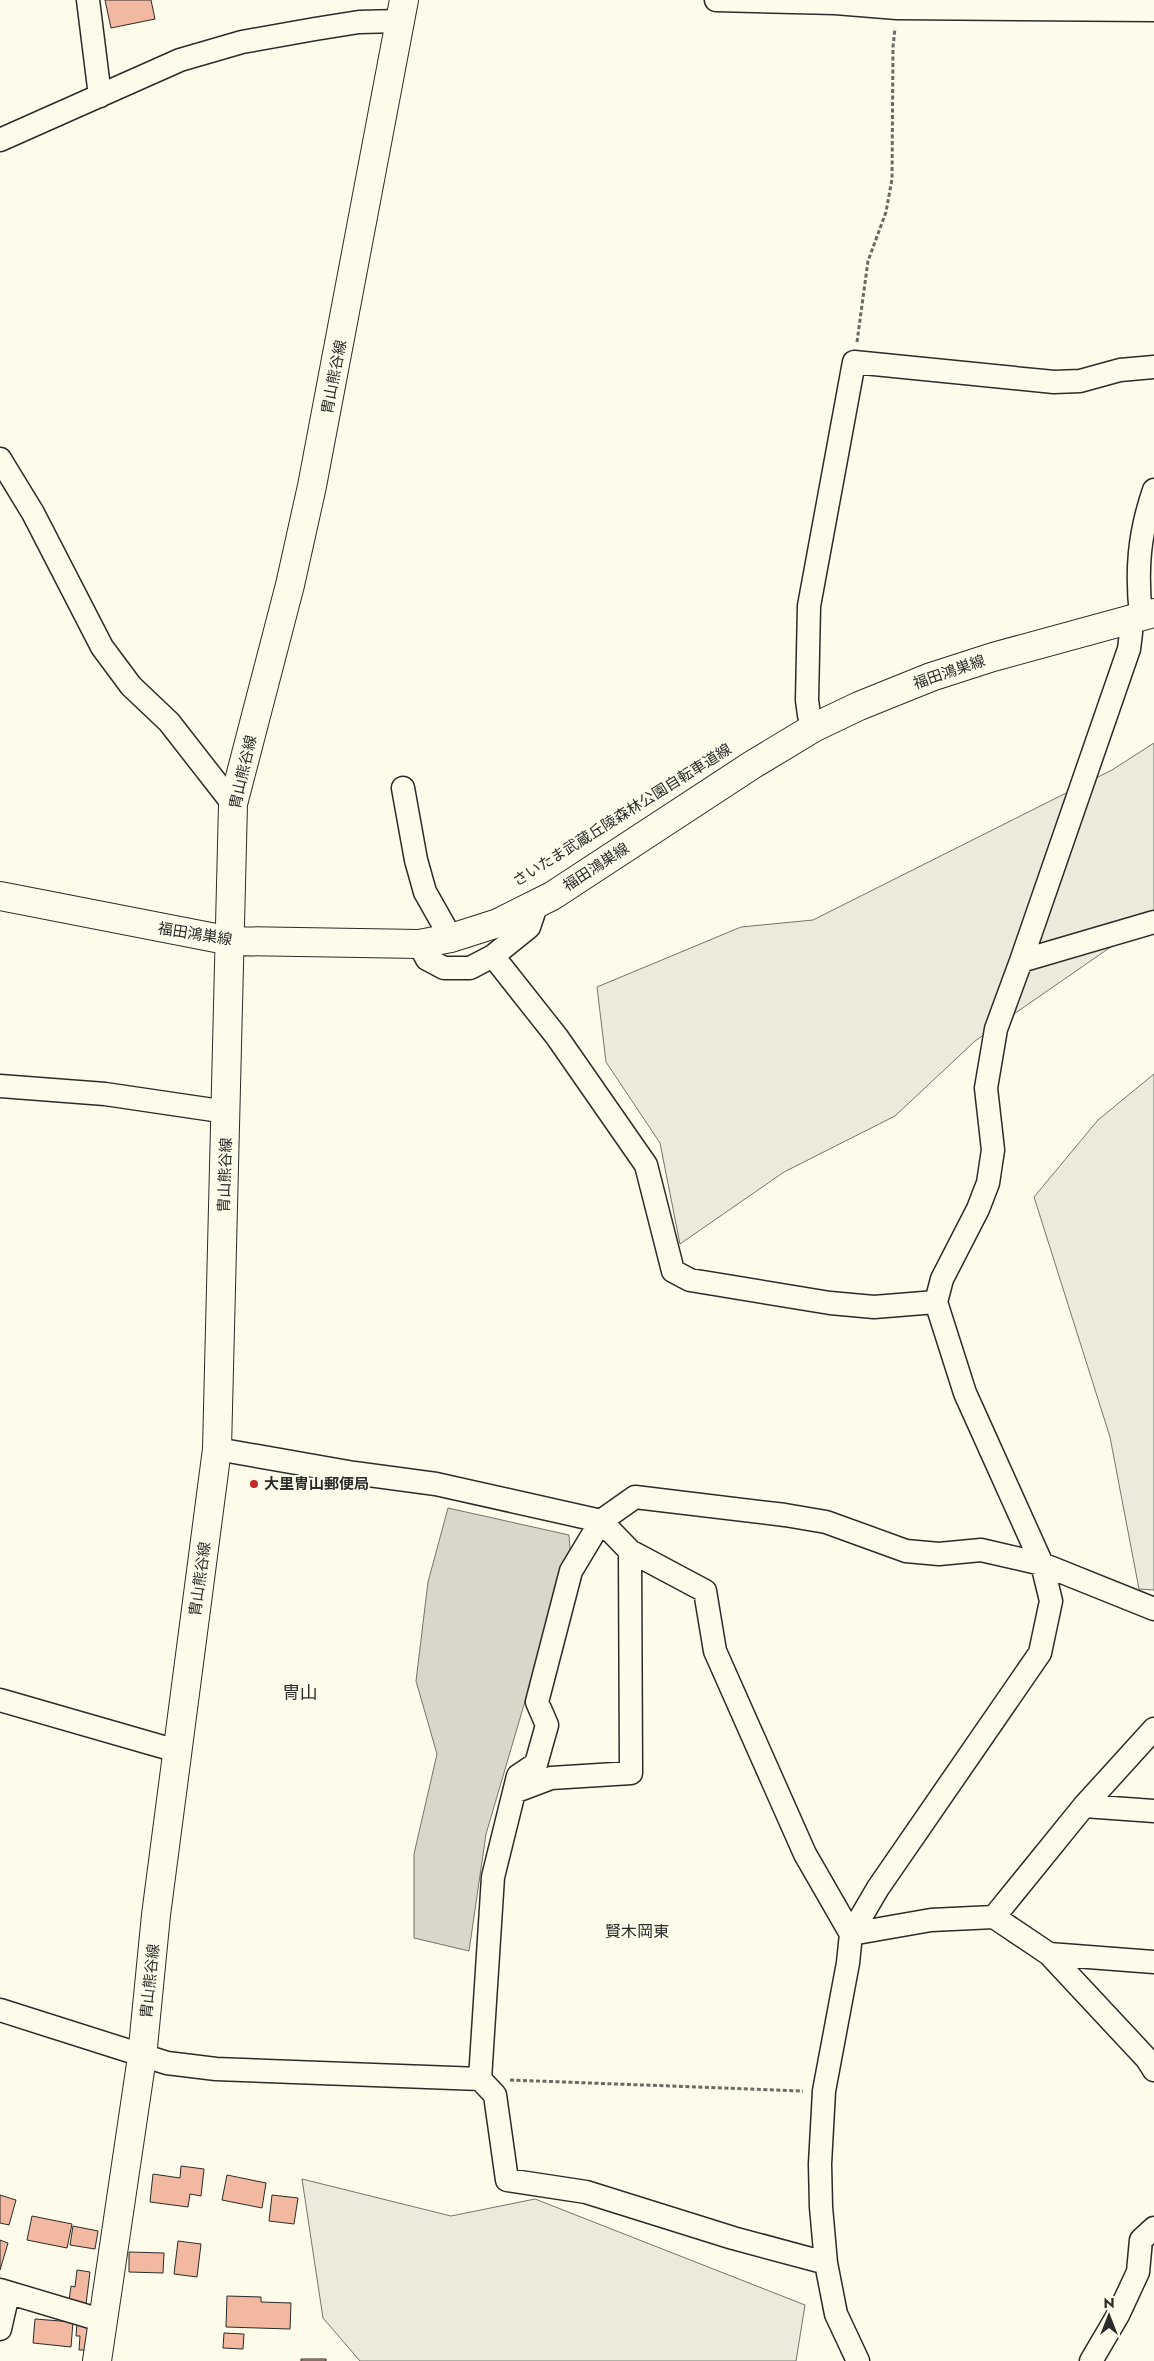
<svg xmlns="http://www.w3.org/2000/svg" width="1154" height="2361" font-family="Jost,'Noto Sans JP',sans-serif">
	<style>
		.green { fill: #ecebdb; stroke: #74746e }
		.water { fill: #d8d7c9; stroke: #74746e }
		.building { fill: #f2b8a0; stroke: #2b2b2b }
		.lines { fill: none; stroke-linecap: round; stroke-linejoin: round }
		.minor-casing { stroke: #2b2b2b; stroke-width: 25 }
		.major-casing { stroke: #2b2b2b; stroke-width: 30 }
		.path { stroke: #6a6964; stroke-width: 3; stroke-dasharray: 4 2.5; stroke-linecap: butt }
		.minor { stroke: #fdfbea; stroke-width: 22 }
		.major { stroke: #fdfbea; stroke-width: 28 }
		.poi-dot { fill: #c62828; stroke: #fdfbea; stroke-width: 2 }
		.labels { text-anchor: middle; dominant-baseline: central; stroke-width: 4; stroke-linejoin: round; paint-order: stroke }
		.street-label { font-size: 15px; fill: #2b2b2b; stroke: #fdfbea }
		.poi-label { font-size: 15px; font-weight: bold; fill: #2b2b2b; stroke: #fdfbea; text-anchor: start }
		.neighbourhood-label { font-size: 16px; fill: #2b2b2b; stroke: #fdfbea }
		.quarter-label { font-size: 18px; fill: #2b2b2b; stroke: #fdfbea }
	</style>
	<rect width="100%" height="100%" fill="#fdfbea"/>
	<!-- green -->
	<path class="green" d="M1154,743V917L975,1041L895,1116L784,1172L680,1244L660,1143L606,1062L597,987L741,927L813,920L1112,770Z
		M1154,1074V1590L1139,1589L1110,1437L1034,1197L1098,1120Z
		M302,2179L451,2216L535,2199L805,2305L796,2361H360L323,2318Z"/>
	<!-- water -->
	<path class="water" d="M448,1508L569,1535L570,1548L486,1834L469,1951L414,1938V1854L437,1754L416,1681L428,1582Z"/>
	<!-- building -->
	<path class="building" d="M105,0H151L155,19L111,28Z
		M181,2166L204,2169L201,2196L190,2194L188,2207L150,2202L153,2174L180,2178Z
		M227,2175L266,2183L262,2208L222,2200Z
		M0,2195L16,2200L9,2225L0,2223Z
		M272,2195L298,2198L294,2224L269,2221Z
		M32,2216L72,2224L67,2248L27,2240Z
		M73,2226L98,2231L95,2249L70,2245Z
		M0,2240L8,2243L0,2270Z
		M178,2241L201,2244L197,2277L174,2274Z
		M129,2252L164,2253L163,2273L129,2272Z
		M77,2270L90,2272L86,2304L69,2301L71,2286L75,2287Z
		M227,2296L261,2297V2302L291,2303L290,2329L226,2327Z
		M35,2319L73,2322L71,2347L33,2343Z
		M77,2323L90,2324L87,2350H79L80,2336H76Z
		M224,2333L244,2334L243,2349L223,2348Z
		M301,2359H326V2361H301Z"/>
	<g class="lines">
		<defs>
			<path id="minor" d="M88,0L100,96
				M716,0L835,3L897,8L1154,10
				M0,140L180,60L242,42L315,29L359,22L400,21
				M0,459L33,513L102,647L131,686L169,722L233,804
				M1141,616C1136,570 1139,534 1154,490
				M815,727L809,715L807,700L809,606L854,362L1054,382L1080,381L1120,370L1154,367
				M403,788L416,860L425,892L451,938
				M419,944L427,959L444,968H470L493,956L529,927L537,903
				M493,956L557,1037L646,1165L673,1271L690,1280L830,1303L874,1307L936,1302
				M1021,961L1154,922
				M0,1086L105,1094L227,1112
				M217,1449L354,1473L436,1484L601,1521L630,1551L705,1591L715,1651L805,1854L851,1934
				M0,1700L177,1751
				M514,1792L551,1778L631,1773L630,1551
				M1084,1806L1154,1811
				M994,1917L1084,1806L1154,1729
				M851,1934L931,1920L994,1917L1049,1954L1147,2059L1154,2070
				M1049,1954L1154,1962
				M0,2010L167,2063L216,2069L480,2079L495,2095L507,2180L586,2192L733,2238L826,2263
				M480,2079L493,1877L518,1776L536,1764L547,1725L537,1702L571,1571L601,1521L635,1497L785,1515L826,1522L906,1551L939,1554L981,1550L1042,1564L1154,1609
				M0,2290L104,2321
				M0,2329L8,2294
				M858,2361L836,2314L826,2263L821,2207L820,2164L824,2091L848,1963L851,1934L878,1888L1040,1653L1051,1601L1042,1564L965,1393L936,1302L942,1279L978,1209L988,1183L993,1150L986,1088L996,1029L1021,961L1129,649L1131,633L1130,618
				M1091,2361L1118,2315L1138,2272L1141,2240L1154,2228"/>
			<path id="major" d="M0,896L231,941L419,944L451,938L498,923L552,896L752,765L815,727L859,706L931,677L993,657L1154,613
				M97,2361L142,2057L156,1915L217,1449L233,804L290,585L312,486L404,0"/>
		</defs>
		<!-- minor casing -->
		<use href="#minor" class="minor-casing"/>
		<!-- major casing -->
		<use href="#major" class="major-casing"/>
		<!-- path -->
		<path class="path" d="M857,342L868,261L886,212L892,179L893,47L895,28
			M510,2080L803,2091"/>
		<!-- minor -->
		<use href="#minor" class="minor"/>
		<!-- major -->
		<use href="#major" class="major"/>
	</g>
	<!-- markers -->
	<circle class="poi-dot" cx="254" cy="1484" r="5"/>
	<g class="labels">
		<!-- street labels -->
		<g class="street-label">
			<text transform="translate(334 377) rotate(-79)">胄山熊谷線</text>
			<text transform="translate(949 672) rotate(-19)">福田鴻巣線</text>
			<text transform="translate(243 772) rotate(-77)">胄山熊谷線</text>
			<text transform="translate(622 815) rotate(-32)">さいたま武蔵丘陵森林公園自転車道線</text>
			<text transform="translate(596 867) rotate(-33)">福田鴻巣線</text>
			<text transform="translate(195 934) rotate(9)">福田鴻巣線</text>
			<text transform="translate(225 1175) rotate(-88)">胄山熊谷線</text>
			<text transform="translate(200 1579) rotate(-82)">胄山熊谷線</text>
			<text transform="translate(150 1981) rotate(-84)">胄山熊谷線</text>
		</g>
		<!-- poi labels -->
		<g class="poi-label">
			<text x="264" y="1484">大里冑山郵便局</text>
		</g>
		<!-- neighbourhood labels -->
		<g class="neighbourhood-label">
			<text x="637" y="1931">賢木岡東</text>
		</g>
		<!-- quarter labels -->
		<g class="quarter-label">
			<text x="300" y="1693">冑山</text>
		</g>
	</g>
	<!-- north arrow -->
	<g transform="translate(1109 2316)" stroke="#fdfbea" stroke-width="4" paint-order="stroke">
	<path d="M0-4L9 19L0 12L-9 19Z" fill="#2b2b2b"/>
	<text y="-8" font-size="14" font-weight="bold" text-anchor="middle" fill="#2b2b2b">N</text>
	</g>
</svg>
